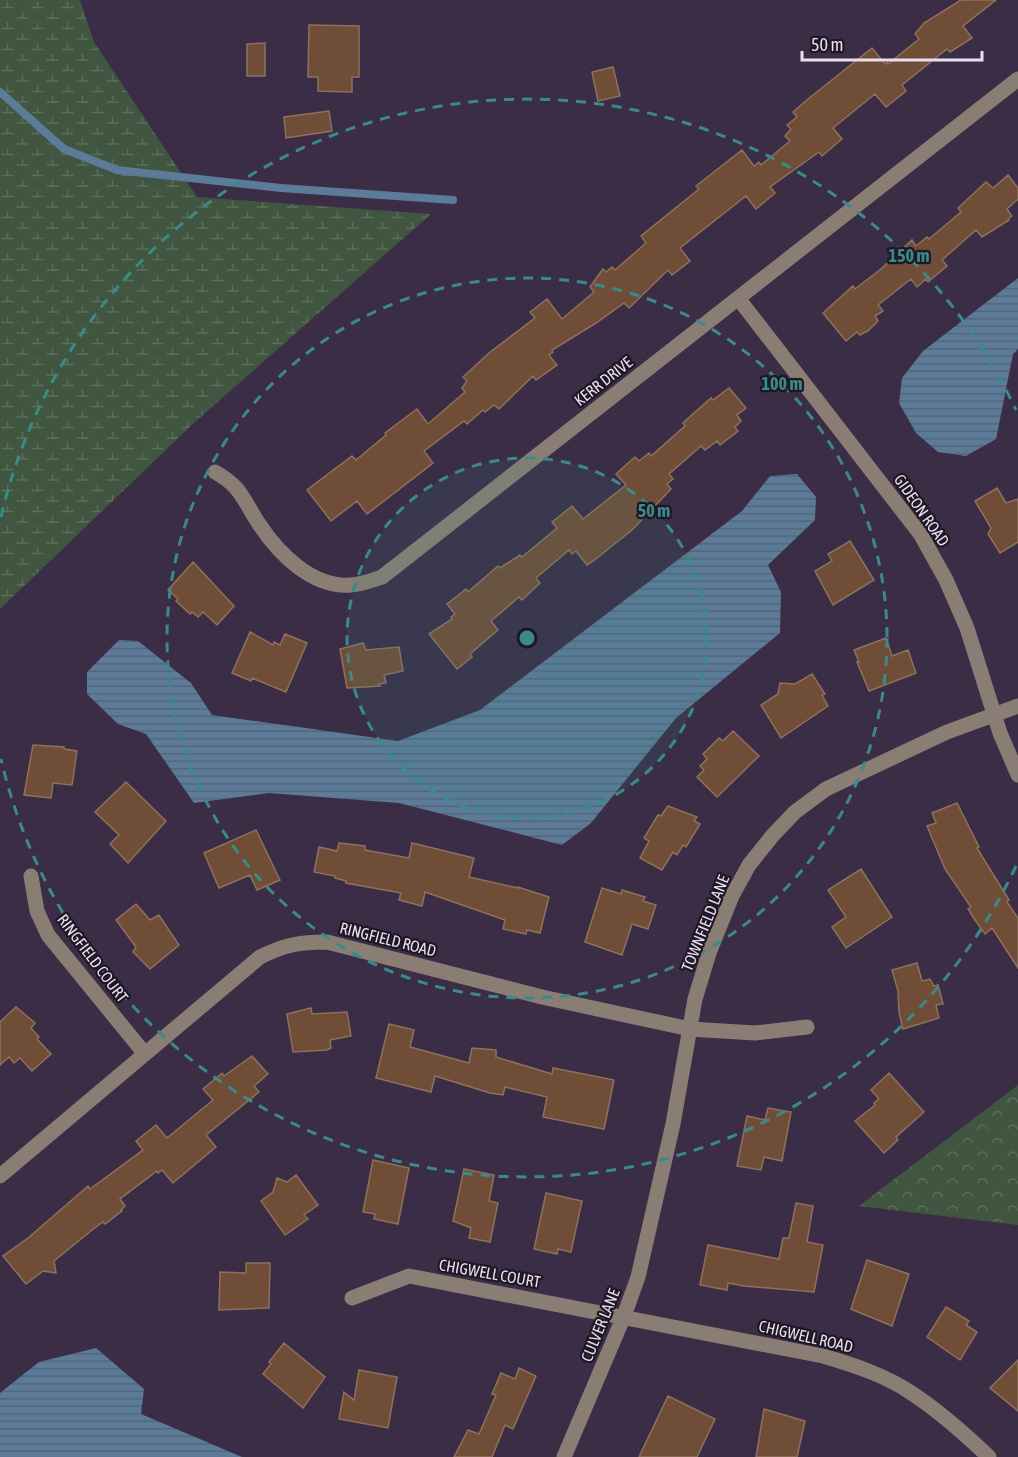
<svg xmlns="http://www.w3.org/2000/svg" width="1018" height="1457" font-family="'Asap Condensed',sans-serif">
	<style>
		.wetland { fill: url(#wetland-marsh) }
		.park { fill: url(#park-crowns) }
		.water { fill: url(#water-rules) }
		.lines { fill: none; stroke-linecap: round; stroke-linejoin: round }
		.stream { stroke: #5c7b98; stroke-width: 8 }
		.building { fill: #6f4d36; stroke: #8e715d; stroke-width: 1.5 }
		.minor { stroke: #8a7e74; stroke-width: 15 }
		.ring { fill: none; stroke: #3a8b88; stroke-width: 3; stroke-dasharray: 10 8 }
		.labels { text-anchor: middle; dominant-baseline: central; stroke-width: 4.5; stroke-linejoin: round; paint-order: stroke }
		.street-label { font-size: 16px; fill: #e8e0f0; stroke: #1f1824 }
		.centre { fill: #3a8b88; stroke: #1f1824; stroke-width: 3 }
		.ring-label { font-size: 18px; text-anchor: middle; font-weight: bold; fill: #3a8b88; stroke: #1f1824; stroke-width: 4.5; stroke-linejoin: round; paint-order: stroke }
	</style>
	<defs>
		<pattern id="wetland-marsh" width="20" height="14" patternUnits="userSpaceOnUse" patternTransform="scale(1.5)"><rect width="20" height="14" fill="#405640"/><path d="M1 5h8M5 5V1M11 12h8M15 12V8" fill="none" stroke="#5c6e5c"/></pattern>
		<pattern id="park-crowns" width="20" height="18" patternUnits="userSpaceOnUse" patternTransform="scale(1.5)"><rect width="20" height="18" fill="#405640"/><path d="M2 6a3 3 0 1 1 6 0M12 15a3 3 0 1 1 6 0" fill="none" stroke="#5c6e5c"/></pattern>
		<pattern id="water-rules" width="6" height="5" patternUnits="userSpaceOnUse" patternTransform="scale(1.5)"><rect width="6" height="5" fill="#5c7b98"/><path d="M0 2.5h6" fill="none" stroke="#536578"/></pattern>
	</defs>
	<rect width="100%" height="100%" fill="#3b2d46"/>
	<!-- wetland -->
	<path class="wetland" d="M0,0H80L94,42L197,197L431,214L196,421L0,609Z"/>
	<!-- park -->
	<path class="park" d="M1018,1085V1225L859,1206Z"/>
	<!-- water -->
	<path class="water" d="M1018,278V349L1013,354L996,439L966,456L938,452L916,433L899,403L902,378L923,351Z
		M797,474L816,497L815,520L768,565L781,592L780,633L676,718L591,823L562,845L399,803L269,793L194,803L146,734L118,724L87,694V672L119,640L138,641L191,683L212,715L398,741L480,710L742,511L770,476Z
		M96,1348L144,1389L141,1414L242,1457H0V1393L39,1362Z"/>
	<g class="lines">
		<!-- stream -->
		<path class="stream" d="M0,92L64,149L117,170L281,188L453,200"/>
	</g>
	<!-- building -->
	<path class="building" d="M961,0H996L963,26L972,38L950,52L947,49L902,85L906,91L886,107L875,94L833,128L842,139L822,156L819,152L770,187L775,193L756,209L746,196L680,248L690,261L672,275L668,270L629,308L624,303L596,323L552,350L553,352L549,355L557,365L536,380L533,376L499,409L494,405L485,412L483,410L467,424L464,421L424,451L433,463L367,514L357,501L331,521L307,490L352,456L356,460L386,435L385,433L417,409L428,424L465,392L462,388L467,381L463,377L489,353L535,318L530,312L547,299L562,319L594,292L590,287L603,269L606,272L612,267L615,270L646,243L641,236L699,189L696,186L742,150L754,166L759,162L761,165L790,141L785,136L791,129L787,125L797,117L793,112L808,99L872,48L885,64L887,62L888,64L919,39L915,34L924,23Z
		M309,25L359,26V77H352V92L318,91V77H308Z
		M265,43V76H247V44Z
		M613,67L620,96L598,101L592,72Z
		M329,111L332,131L286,138L284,117Z
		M1008,175L1018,188V199L1007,209L1012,216L1008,219L1009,220L982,237L976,230L942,260L947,266L928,282L926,279L917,287L911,279L878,305L883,311L875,316L878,321L868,331L860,335L857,332L846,341L823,313L853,286L855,289L881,269L912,240L916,246L927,237L929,239L961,212L958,208L986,182L993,188Z
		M729,388L746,408L737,415L741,421L735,427L738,431L720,445L717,441L705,450L701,446L669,474L673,479L667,484L671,489L632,530L592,562L587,565L576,551L572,554L569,550L536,578L540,583L522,600L519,597L491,621L498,630L470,654L472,657L457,669L429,634L452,619L451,617L455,614L447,604L466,589L468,592L498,566L500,568L520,555L522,557L557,528L552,522L572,506L583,519L626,485L616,474L628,463L635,457L639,461L649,453L651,456L685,426L683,423L711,398L713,400Z
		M997,488L1006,503L1018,499V542L1000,553L988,534L991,528L975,501Z
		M850,541L874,580L833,605L815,571L832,561L828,554Z
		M193,562L234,606L217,625L203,612L198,617L192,612L190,614L176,601L178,599L168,590Z
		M250,632L273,645L274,642L280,645L285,634L307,643L286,692L252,678L251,681L232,673Z
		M886,638L892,656L908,650L916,673L869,691L857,662H859L854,650Z
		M363,643L366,650L399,647L403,671L384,675L386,683L379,684L380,686L347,688L340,649Z
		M812,674L825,694L822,695L828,706L781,738L761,705L778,694L780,683L795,684Z
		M733,731L759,756L717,797L697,777L704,770L700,766L707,759L703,754L719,738L723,741Z
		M33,745L64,747V749L77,751L72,785L53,783L51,798L24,795Z
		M126,782L166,821L128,863L110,844L119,835L95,812Z
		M957,803L979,847L977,848L1009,900L1007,902L1018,918V968L992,928L985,934L975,920L968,909L971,907L945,869L927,826L936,823L932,813Z
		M668,806L697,817L694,821L700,824L686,847L683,845L677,855L673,852L662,870L640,858L649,841L644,838L658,815L661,816Z
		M256,830L280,880L257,890L250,875L219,888L204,853Z
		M339,843L365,846V850L409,858L412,843L474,858L469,877L518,888V887L549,897L540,933L527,930L526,934L503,929L505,920L425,892L422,906L399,900L401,893L346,883V881L335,878V876L314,872L319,847L337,851Z
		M861,869L892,917L846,948L832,927L846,917L828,890Z
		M602,888L621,894L622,890L645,897L643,901L656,905L648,929L632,924L622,955L585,942Z
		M136,904L150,920L159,915L179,945L150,969L133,952L136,947L116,920Z
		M917,963L922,981L930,979L934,986L938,985L943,1004L936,1005L939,1018L903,1029L899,1013L898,991L892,970Z
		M16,1007L35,1023L31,1028L39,1037L37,1039L51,1054L32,1071L20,1058L14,1063L9,1057L0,1065V1022Z
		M311,1008L312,1014L347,1012L351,1036L330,1040L331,1048L327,1050L293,1052L287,1014Z
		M389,1024L414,1030L410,1047L469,1063L472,1048L496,1050V1057L552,1074L553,1068L614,1080L604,1129L543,1117L547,1097L505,1087L503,1095L490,1093L435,1076L431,1092L376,1078Z
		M252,1056L268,1074L254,1086L259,1092L206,1135L216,1147L173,1183L162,1170L158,1173L157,1171L120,1199L125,1206L121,1210L122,1211L105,1224L103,1222L92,1230L54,1261L56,1273L43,1271L26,1284L3,1256L28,1238L88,1186L90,1189L143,1150L136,1141L156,1125L167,1138L213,1100L203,1089L222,1073L224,1076Z
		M889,1073L924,1112L896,1137L898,1140L884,1153L855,1121L875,1105L874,1103L879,1099L871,1090Z
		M768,1108L791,1112L782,1161L764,1157L761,1170L737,1166L747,1116L765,1120Z
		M373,1160L409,1168L398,1224L374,1219L375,1214L363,1212Z
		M464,1169L494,1175L489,1201L498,1203L490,1242L469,1238L471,1228L453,1221Z
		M296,1175L318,1205L304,1215L308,1219L285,1235L261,1201L273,1192L277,1178L287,1182Z
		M546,1193L582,1201L571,1252L558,1249L557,1254L534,1249Z
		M796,1203L813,1206L807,1242L823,1245L814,1292L744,1286L728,1283L727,1290L700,1285L708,1245L779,1259L783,1238H789Z
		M867,1260L909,1274L892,1326L851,1309Z
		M246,1263H270L269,1308L219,1310L220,1272L246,1273Z
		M946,1307L969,1321L966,1325L977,1332L960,1360L927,1337Z
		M284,1343L325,1377L303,1408L263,1374L271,1364L269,1362Z
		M1018,1360V1411L990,1388Z
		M519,1368L536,1376L513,1429L505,1425L492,1457H454L468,1430L479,1434L496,1395L492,1394L501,1373L515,1379Z
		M359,1370L397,1377L388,1428L339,1419L344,1392L354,1400Z
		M668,1396L715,1419L697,1457H639Z
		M764,1409L805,1421L797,1457H756Z"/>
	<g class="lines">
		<!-- minor -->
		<path class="minor" d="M738,298L921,535L946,580L967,628L1000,733L1018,775
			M215,472C242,487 243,500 259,524C278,553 312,588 351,585C362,584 371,581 382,577L1018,79
			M31,876L37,911L48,935L145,1054
			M0,1176L260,957C284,945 299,942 327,942L542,997L690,1029L755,1033L807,1027
			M352,1298L409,1276L823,1356C854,1365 887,1376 913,1394C940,1412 966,1435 989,1457
			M564,1457L624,1316L638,1277L673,1124L695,999L709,953L732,896L749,865L773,835L795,812L826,789L947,732L1018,706"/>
	</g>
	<!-- distance rings -->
	<circle cx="527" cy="638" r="180" fill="#3a8b88" fill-opacity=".12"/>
	<g class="ring">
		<circle cx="527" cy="638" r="180"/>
		<circle cx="527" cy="638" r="360"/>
		<path d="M1016 866A540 540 0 0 1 1 759M1 517A540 540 0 0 1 1016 410"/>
	</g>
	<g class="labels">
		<!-- street labels -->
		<g class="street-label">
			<text transform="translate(603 381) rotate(-38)">KERR DRIVE</text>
			<text transform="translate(922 510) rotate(55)">GIDEON ROAD</text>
			<text transform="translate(705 923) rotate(-68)">TOWNFIELD LANE</text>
			<text transform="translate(388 939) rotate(14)">RINGFIELD ROAD</text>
			<text transform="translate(93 958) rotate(53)">RINGFIELD COURT</text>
			<text transform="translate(490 1273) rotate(10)">CHIGWELL COURT</text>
			<text transform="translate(600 1325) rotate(-68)">CULVER LANE</text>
			<text transform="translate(806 1336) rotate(13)">CHIGWELL ROAD</text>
		</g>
	</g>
	<circle cx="527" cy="638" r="9" class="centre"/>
	<g class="ring-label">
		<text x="909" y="262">150 m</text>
		<text x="782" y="390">100 m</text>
		<text x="654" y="517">50 m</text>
	</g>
	<!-- scale -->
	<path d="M802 51v9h180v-9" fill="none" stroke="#e8e0f0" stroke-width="3"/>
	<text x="811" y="51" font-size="18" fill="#e8e0f0" stroke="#1f1824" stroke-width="4.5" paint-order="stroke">50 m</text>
</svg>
